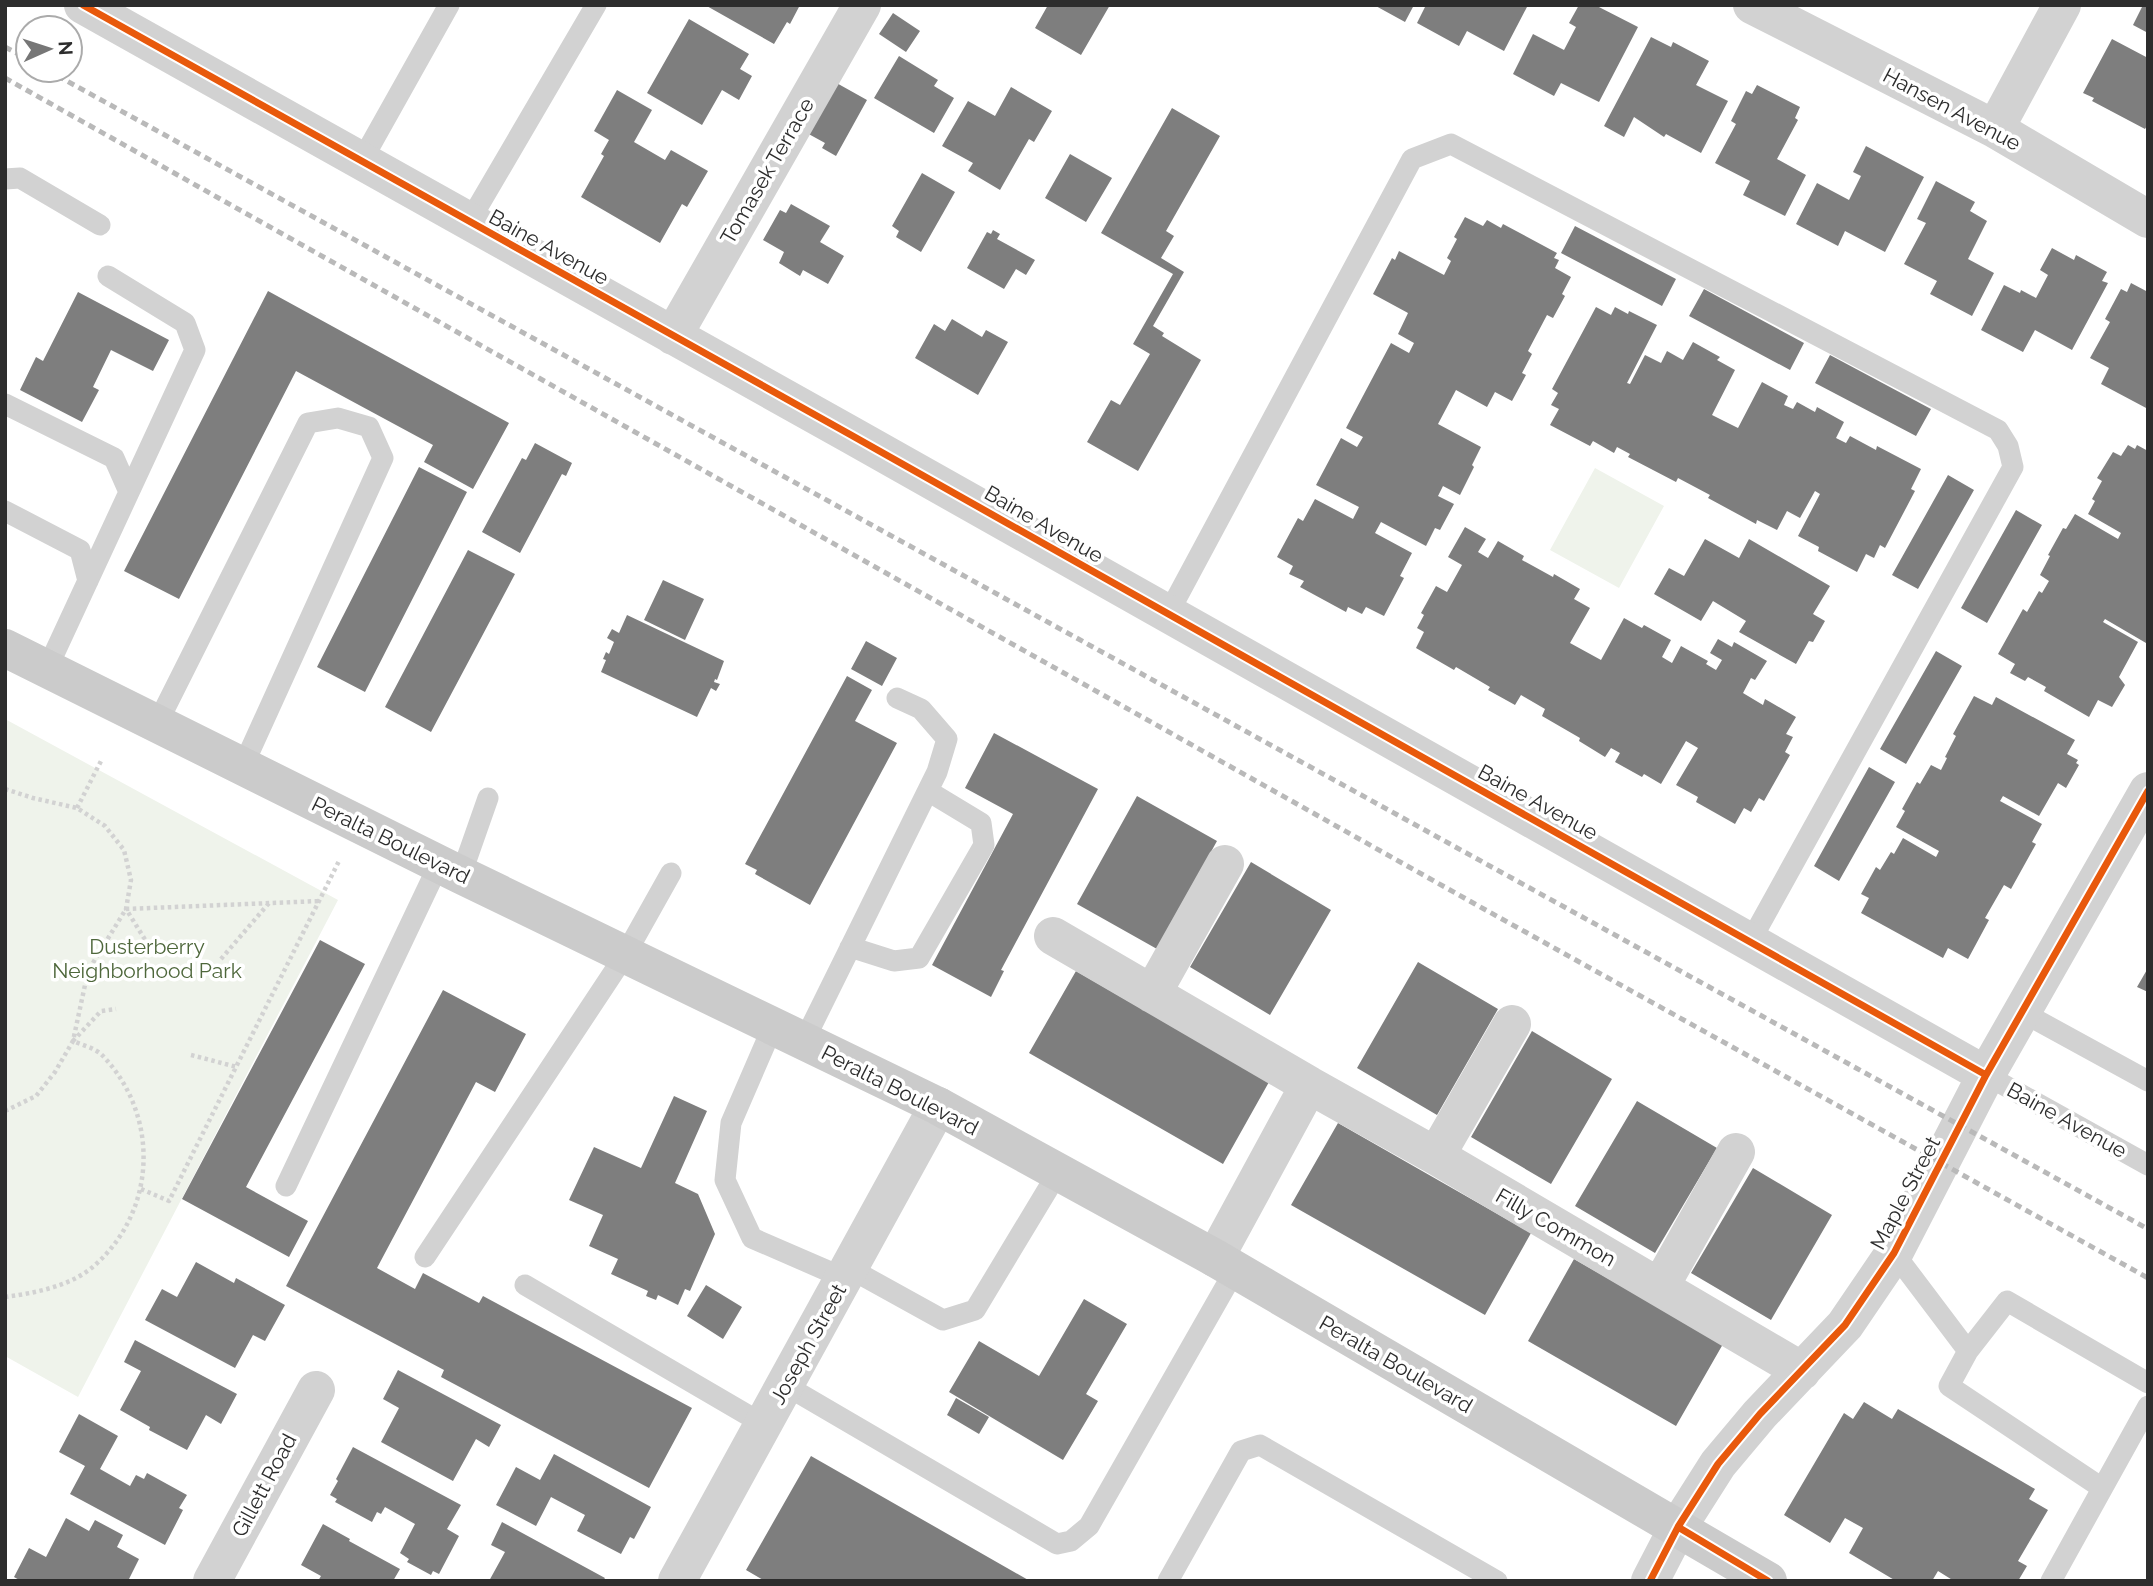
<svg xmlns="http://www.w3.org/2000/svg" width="2153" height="1586" font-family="Raleway,sans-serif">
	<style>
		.green { fill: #eff3eb }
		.building { fill: #7e7e7e }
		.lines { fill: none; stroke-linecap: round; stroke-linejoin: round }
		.path { stroke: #d2d2d2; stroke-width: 4.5; stroke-dasharray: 3.5 3.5; stroke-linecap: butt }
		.lane { stroke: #d2d2d2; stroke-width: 21 }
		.street { stroke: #d2d2d2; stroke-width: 38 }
		.secondary { stroke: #cbcbcb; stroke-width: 38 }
		.rail { stroke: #b9b9b9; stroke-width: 5; stroke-dasharray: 7 5; stroke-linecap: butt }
		.cycleway-casing { stroke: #fff; stroke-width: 11 }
		.cycleway { stroke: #e8590c; stroke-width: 7 }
		.labels { text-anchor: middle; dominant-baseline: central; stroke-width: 7; stroke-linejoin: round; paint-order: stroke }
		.street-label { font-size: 21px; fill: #2d2d2d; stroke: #fff }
		.park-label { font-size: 21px; fill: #4e673b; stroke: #fff }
	</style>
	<rect width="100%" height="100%" fill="#fff"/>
	<!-- green -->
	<path class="green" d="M1595,468L1664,506L1619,588L1550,550Z
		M5,719L338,900L78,1397L5,1356Z"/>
	<!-- building -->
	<path class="building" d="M705,5H800L790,24L787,22L774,44Z
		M1048,5H1110L1081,55L1035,28Z
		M1374,5H1414L1405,22Z
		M1426,5H1528L1504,51L1467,31L1459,46L1417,23Z
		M1579,5H1595L1638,27L1599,102L1561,83L1554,96L1513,74L1533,34L1564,50L1576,27L1569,23Z
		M2143,5H2148V33L2133,25Z
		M893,13L920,31L906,52L879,34Z
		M689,19L749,54L740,69L752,76L739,100L722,90L702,125L647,93Z
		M1651,37L1671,47L1673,42L1709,61L1696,85L1728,101L1701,153L1666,134L1664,137L1634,117L1624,137L1604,126Z
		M2112,39L2148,58V124L2145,129L2092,101L2094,98L2083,93Z
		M899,56L938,80L934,86L954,98L934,133L874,98Z
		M833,81L867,100L836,156L822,148L825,143L805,132Z
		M1757,85L1800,107L1795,118L1798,120L1777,159L1806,175L1785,216L1743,195L1750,181L1715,163L1736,124L1731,121L1746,91L1752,94Z
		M1011,87L1052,111L1034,142L1029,139L1000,190L968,171L973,163L942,146L968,101L995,116Z
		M617,90L652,110L634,142L665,160L671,150L708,171L687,207L682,204L660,243L581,197L604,156L601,154L609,140L594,131Z
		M1172,108L1220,136L1166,231L1174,236L1161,258L1184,272L1153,326L1164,333L1162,336L1201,360L1138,471L1087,442L1111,400L1120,405L1150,354L1133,344L1173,274L1101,233Z
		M1866,146L1924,177L1885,252L1845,231L1838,246L1796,224L1817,183L1849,200L1861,176L1853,172Z
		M1070,154L1112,178L1086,222L1045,198Z
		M922,173L955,192L921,252L896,237L899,231L892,226Z
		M1936,181L1975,202L1970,211L1987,221L1968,259L1994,273L1972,316L1930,294L1937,281L1904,264L1926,223L1917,219Z
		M791,204L830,226L820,242L844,256L828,284L803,270L800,276L779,263L784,252L763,240L780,210L786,213Z
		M1465,217L1483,226L1487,220L1501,228L1503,224L1557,253L1554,258L1559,260L1555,268L1571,277L1562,294L1565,296L1553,318L1547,315L1528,351L1532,354L1522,373L1526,375L1512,401L1495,392L1487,407L1456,390L1438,424L1481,447L1472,465L1474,467L1460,495L1443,486L1438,496L1454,504L1440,530L1435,528L1426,546L1381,522L1375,533L1412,553L1400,576L1404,578L1384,616L1366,607L1362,614L1348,607L1346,612L1300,587L1304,581L1289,574L1293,566L1277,557L1298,518L1303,521L1315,499L1353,519L1359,507L1316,485L1341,438L1357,447L1363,437L1346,428L1391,343L1409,353L1414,343L1398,334L1408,313L1373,294L1392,258L1395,260L1399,251L1444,275L1451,261L1447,258L1457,239L1454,237Z
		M1575,226L1676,279L1662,306L1561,253Z
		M993,230L1000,234L997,239L1035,260L1026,275L1016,269L1004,289L967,268L987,232L991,234Z
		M2052,248L2074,260L2076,255L2107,272L2102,281L2108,283L2072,350L2035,330L2023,352L1981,330L2004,285L2020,293L2021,290L2036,298L2048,275L2040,270Z
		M2131,283L2148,292V409L2101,384L2109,368L2090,358L2110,322L2105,319L2121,289L2127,292Z
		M1704,289L1804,343L1790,370L1689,316Z
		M268,291L509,423L473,489L424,462L433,445L296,371L179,599L124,571Z
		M78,292L169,340L153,371L111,350L93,387L99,390L82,422L20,390L36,357L43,361Z
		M1596,307L1611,315L1615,307L1628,314L1629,311L1657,325L1627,383L1630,384L1645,355L1661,363L1667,351L1683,360L1693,342L1720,357L1717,360L1735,370L1712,415L1738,428L1762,382L1788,396L1784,405L1793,409L1797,402L1815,412L1817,407L1844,422L1836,438L1846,443L1850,436L1876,450L1877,446L1921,469L1911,489L1915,491L1885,548L1880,545L1874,558L1866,554L1857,572L1818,551L1819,547L1798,536L1820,494L1815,491L1800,518L1787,511L1777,530L1757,520L1756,524L1708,498L1710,495L1678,478L1676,482L1628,457L1630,454L1617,447L1614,453L1593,441L1590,446L1550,425L1559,409L1551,405L1558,393L1552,389Z
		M952,319L982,337L986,330L1008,342L978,395L915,358L934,324L945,331Z
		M1830,355L1931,409L1916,436L1815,383Z
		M535,443L572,463L566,476L562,474L520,553L482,532L522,458L526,460Z
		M2128,445L2135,449L2137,445L2148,451V641L2146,643L2105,619L2103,622L2138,642L2119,677L2125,685L2112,707L2098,700L2089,717L2044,691L2046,687L2028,677L2025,681L2010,673L2015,664L1998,654L2023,609L2027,612L2039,591L2042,593L2049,581L2040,575L2050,556L2048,555L2063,528L2066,529L2075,514L2118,539L2121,533L2088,514L2095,501L2092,499L2102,481L2097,478L2113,452L2121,456Z
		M419,467L467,492L365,692L317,667Z
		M1948,475L1974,490L1918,589L1892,575Z
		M2016,510L2042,525L1987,623L1961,608Z
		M1465,527L1486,539L1478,552L1488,558L1498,541L1524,556L1522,560L1553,577L1554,574L1580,589L1574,599L1590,608L1570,643L1601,660L1624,618L1642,628L1644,625L1671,640L1662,657L1672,663L1681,646L1708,661L1706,664L1716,670L1722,660L1710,653L1718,639L1732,647L1734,642L1767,661L1755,680L1751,678L1743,693L1763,705L1765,699L1796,717L1786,734L1793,737L1785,752L1790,755L1764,801L1759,798L1751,812L1744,808L1735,824L1696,802L1698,797L1676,785L1698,748L1686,741L1661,784L1644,774L1642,777L1615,762L1620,753L1611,748L1605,757L1579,741L1580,738L1542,716L1545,709L1521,695L1515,705L1488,690L1490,687L1456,667L1454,670L1416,648L1424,632L1417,628L1424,615L1421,613L1436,586L1447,592L1462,565L1448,557Z
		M1705,539L1739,558L1749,539L1830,586L1813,614L1825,621L1813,642L1809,641L1796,664L1739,632L1746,621L1713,601L1701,621L1654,594L1669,568L1684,576Z
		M468,550L515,574L431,732L385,707Z
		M663,580L704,599L685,640L644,620Z
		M627,615L724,661L717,680L715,679L714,682L720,684L716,691L711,688L697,717L601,672L606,660L603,659L606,652L609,654L614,642L607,638L612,629L619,633Z
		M866,641L897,658L882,686L851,669Z
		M1936,651L1962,666L1906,764L1880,749Z
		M847,676L872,690L855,721L897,743L810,905L755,874L757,870L745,864Z
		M1974,696L1992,705L1996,697L2075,740L2067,754L2078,760L2076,763L2079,765L2066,788L2058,783L2039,816L2003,796L2000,801L2042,824L2032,842L2036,844L2011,889L2004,885L1985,918L1989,920L1968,959L1948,948L1943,958L1861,913L1869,898L1861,894L1876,867L1880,870L1891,852L1894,854L1903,838L1936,857L1939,851L1896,827L1905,811L1902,809L1917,782L1920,784L1931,765L1941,770L1947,758L1945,757L1956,736L1953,734Z
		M994,733L1098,789L1001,970L1004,971L991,997L932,965L1013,814L965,788Z
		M1869,767L1895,782L1839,881L1814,866Z
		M1137,796L1217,841L1157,949L1077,904Z
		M1251,862L1331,910L1270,1015L1190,967Z
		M320,940L365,964L246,1187L308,1221L289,1257L182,1199Z
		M1418,962L1498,1009L1437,1115L1357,1068Z
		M2148,968V992L2137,987Z
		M1076,971L1269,1082L1223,1164L1029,1053Z
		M443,990L526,1034L495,1092L476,1082L377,1268L415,1289L423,1273L479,1303L483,1296L692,1408L649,1488L441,1377L444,1370L286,1286Z
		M1532,1031L1612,1079L1551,1184L1471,1137Z
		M674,1096L707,1111L675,1183L698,1194L715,1234L690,1291L685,1289L678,1305L658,1295L656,1300L646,1296L648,1291L611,1274L618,1259L589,1246L603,1215L569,1200L594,1147L641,1168Z
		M1637,1101L1717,1148L1655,1253L1575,1206Z
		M1338,1123L1531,1233L1485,1315L1291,1205Z
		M1753,1168L1832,1215L1771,1320L1691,1273Z
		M1574,1259L1723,1344L1676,1426L1528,1341Z
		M196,1262L234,1283L236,1278L285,1305L265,1341L253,1335L235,1368L145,1320L162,1289L177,1297Z
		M706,1285L742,1307L723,1339L687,1316Z
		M1084,1299L1127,1324L1086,1394L1098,1401L1063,1460L949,1392L979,1341L1039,1376Z
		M135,1340L237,1394L221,1424L206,1415L187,1450L149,1430L150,1427L120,1410L141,1371L124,1362Z
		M398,1370L501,1425L489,1447L476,1439L453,1481L381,1442L399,1408L383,1399Z
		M956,1398L989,1417L979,1434L947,1415Z
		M1864,1402L1892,1419L1898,1409L2035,1489L2029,1499L2048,1510L2018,1561L2027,1566L2018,1581H1954L1938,1571L1932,1581H1896L1849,1553L1863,1528L1845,1518L1830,1543L1784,1515L1844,1413L1853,1419Z
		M79,1414L118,1436L100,1469L130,1486L136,1475L144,1479L147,1473L187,1495L179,1508L183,1510L165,1545L70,1494L85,1466L59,1452Z
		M353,1447L461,1505L447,1529L459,1536L439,1574L433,1571L431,1575L407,1562L409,1559L400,1553L415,1524L385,1507L381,1514L377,1512L372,1522L335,1502L337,1499L330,1495L338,1481L336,1479Z
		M554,1454L651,1507L634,1539L630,1537L621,1554L577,1531L585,1515L551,1497L536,1526L496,1505L516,1467L540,1480Z
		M811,1456L1030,1581H765L746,1570Z
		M66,1518L89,1531L95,1520L123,1535L117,1547L139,1559L128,1581H21L14,1577L29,1548L46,1557Z
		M502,1522L605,1578L603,1581H489L505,1552L491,1545Z
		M323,1524L350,1539L349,1541L400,1569L393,1581H318L321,1576L301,1565Z"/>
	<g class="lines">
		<!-- path -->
		<path class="path" d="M5,789L33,798L77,808L105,826L124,850L131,880L126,909L149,946
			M77,808L101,761
			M221,959L269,903
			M191,1055L237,1067
			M5,1111L36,1096L55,1072L73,1041L88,971L126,909L320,901
			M141,1189L169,1201L340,859
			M5,1297C35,1293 72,1286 95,1265C157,1210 160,1115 102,1055C95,1048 82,1045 73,1041L101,1011L116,1009"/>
		<!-- lane -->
		<path class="lane" d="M361,162L449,5
			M5,179L20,178L100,225
			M469,222L596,5
			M5,404L114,458L129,492
			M5,511L80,550L88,581
			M1168,614L1412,159L1451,144L1998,430L2008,446L2013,467L1750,942
			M47,669L195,350L185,323L108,276
			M157,724L308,423L338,418L369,427L383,458L243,766
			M461,875L488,798
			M850,947L894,961L919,958L984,845L981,823L928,791
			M2022,1012L2148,1081
			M773,1026L731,1123L725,1180L752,1238L844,1278
			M804,1041L937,772L947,739L921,709L897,698
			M1986,1075L2148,1165
			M286,1186L439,864
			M1894,1253L1968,1351
			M425,1257L625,955L671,873
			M849,1268L943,1320L975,1310L1057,1174
			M525,1285L763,1424
			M785,1385L1057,1544L1071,1541L1089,1526L1235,1270
			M2102,1488L1949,1386L1968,1351L2007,1301L2148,1383
			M1168,1581L1241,1451L1260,1445L1497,1581
			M2051,1581L2148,1406"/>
		<!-- street -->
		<path class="street" d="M83,5L851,435L1986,1075
			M1752,5L1995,129L2148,219
			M1995,129L2062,5
			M673,336L862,5
			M1053,936L1309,1085L1215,1258
			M1152,994L1225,864
			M1309,1085L1436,1156L1802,1371
			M1436,1156L1512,1024
			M1660,1287L1736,1152
			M212,1581L316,1390
			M677,1581L938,1106
			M1650,1581L1678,1527L1718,1464L1760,1414L1845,1325L1894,1253L1986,1075L2148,791"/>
		<!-- secondary -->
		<path class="secondary" d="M5,648L461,875L938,1106L1215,1258L1768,1581"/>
		<!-- rail -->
		<path class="rail" d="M5,47L28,59
			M47,70L2148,1229
			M5,78L1475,904L2148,1278"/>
		<defs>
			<path id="cycleway" d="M83,5L851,435L1986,1075
				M1678,1527L1768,1581
				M1650,1581L1678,1527L1718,1464L1760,1414L1845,1325L1894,1253L1986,1075L2148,791"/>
		</defs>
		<!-- cycleway casing -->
		<use href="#cycleway" class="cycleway-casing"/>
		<!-- cycleway -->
		<use href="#cycleway" class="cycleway"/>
	</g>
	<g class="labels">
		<!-- street labels -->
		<g class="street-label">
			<text transform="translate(1952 109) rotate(28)">Hansen Avenue</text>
			<text transform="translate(767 171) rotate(-60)">Tomasek Terrace</text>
			<text transform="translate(549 247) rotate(29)">Baine Avenue</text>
			<text transform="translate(1044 524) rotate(30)">Baine Avenue</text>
			<text transform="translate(1538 802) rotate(29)">Baine Avenue</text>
			<text transform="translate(391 840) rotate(26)">Peralta Boulevard</text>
			<text transform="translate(900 1090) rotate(27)">Peralta Boulevard</text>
			<text transform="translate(2067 1120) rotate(29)">Baine Avenue</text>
			<text transform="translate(1905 1193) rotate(-62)">Maple Street</text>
			<text transform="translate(1556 1227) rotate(30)">Filly Common</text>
			<text transform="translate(808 1344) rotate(-61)">Joseph Street</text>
			<text transform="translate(1396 1364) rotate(30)">Peralta Boulevard</text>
			<text transform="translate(264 1485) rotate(-62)">Gillett Road</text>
		</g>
		<!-- park labels -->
		<g class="park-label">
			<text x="147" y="946">Dusterberry<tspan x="147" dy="24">Neighborhood Park</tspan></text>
		</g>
	</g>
	<!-- border -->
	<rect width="2153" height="1586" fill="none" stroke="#2d2d2d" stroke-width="14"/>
	<!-- north arrow -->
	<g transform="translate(49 49) rotate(87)"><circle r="33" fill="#ffffff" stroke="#ababab" stroke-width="2"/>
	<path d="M0-5L12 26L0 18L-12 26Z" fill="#767676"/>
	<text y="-10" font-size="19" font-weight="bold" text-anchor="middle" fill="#2d2d2d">N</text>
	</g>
</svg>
